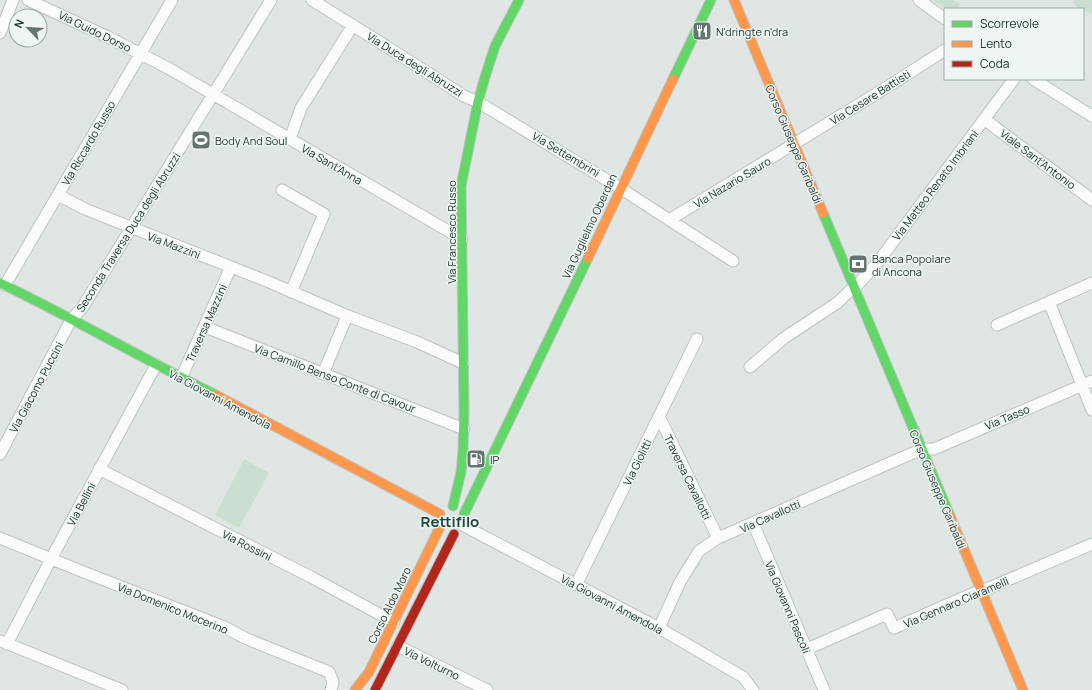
<svg xmlns="http://www.w3.org/2000/svg" width="1092" height="690" font-family="Manrope,sans-serif">
	<style>
		.green { fill: #caded1 }
		.lines { fill: none; stroke-linecap: round; stroke-linejoin: round }
		.street-casing { stroke: #bdc3c0; stroke-width: 13 }
		.fast-casing { stroke: #bdc3c1; stroke-width: 11 }
		.slow-casing { stroke: #bdc3c1; stroke-width: 11 }
		.jam-casing { stroke: #bdc3c1; stroke-width: 11 }
		.street { stroke: #fafbfb; stroke-width: 11 }
		.fast { stroke: #63d668; stroke-width: 9 }
		.slow { stroke: #ff974d; stroke-width: 9 }
		.jam { stroke: #b3261e; stroke-width: 9 }
		.labels { text-anchor: middle; dominant-baseline: central; stroke-width: 3; stroke-linejoin: round; paint-order: stroke }
		.street-label { font-size: 11px; fill: #213632; stroke: #eef5f2 }
		.poi-label { font-size: 11px; fill: #213632; stroke: #eef5f2; text-anchor: start }
		.district-label { font-size: 15px; font-weight: bold; fill: #1e463f; stroke: #eef5f2 }
	</style>
	<rect width="100%" height="100%" fill="#e0e6e3"/>
	<!-- green -->
	<path class="green" d="M933,0H953L960,4L957,9H947Z
		M1074,0H1092V14L1083,10V9L1077,8L1073,2Z
		M244,459L269,473L239,528L215,515Z"/>
	<g class="lines">
		<defs>
			<path id="street" d="M28,0L108,37L168,68L462,239
				M312,0L373,38L464,96L478,102L620,188L733,261
				M919,0L945,19
				M0,33L13,0
				M1033,79L1092,116
				M984,119L1092,200
				M290,139L301,108L353,25
				M282,190L324,214L291,292
				M58,195L85,209L269,282L348,316L417,342L463,363
				M669,220L884,89L945,50
				M1092,283L1049,302L1092,410
				M5,285L172,0
				M854,289L878,262L1014,79
				M997,325L1049,302
				M205,327L464,429
				M750,367L784,338L837,303L853,288
				M323,374L347,316
				M181,378L231,267
				M659,416L718,538
				M0,454L71,320L82,308L271,0
				M99,469L311,577L394,622
				M753,523L824,690
				M464,526L659,628L743,677L753,690
				M0,538L81,571L222,626L247,639L329,672L333,682L331,690
				M576,585L697,339
				M659,628L680,582L699,551L718,538L922,449H934L1092,381
				M1,641L122,690
				M7,644L51,559L156,365
				M398,646L487,690
				M807,649L887,614L894,628L981,590L989,588L1092,544"/>
			<path id="fast" d="M673,79L711,0
				M823,213L950,516
				M0,283C73,318 143,359 216,395
				M453,506L461,472L463,451L464,411L461,186L478,102L485,77L495,46L519,0
				M464,514L588,258"/>
			<path id="slow" d="M734,0L823,213
				M588,258L673,79
				M216,395L440,514
				M950,516L1023,690
				M355,690L369,672L440,527"/>
			<path id="jam" d="M375,690L454,534"/>
		</defs>
		<!-- street casing -->
		<use href="#street" class="street-casing"/>
		<!-- fast casing -->
		<use href="#fast" class="fast-casing"/>
		<!-- slow casing -->
		<use href="#slow" class="slow-casing"/>
		<!-- jam casing -->
		<use href="#jam" class="jam-casing"/>
		<!-- street -->
		<use href="#street" class="street"/>
		<!-- fast -->
		<use href="#fast" class="fast"/>
		<!-- slow -->
		<use href="#slow" class="slow"/>
		<!-- jam -->
		<use href="#jam" class="jam"/>
	</g>
	<!-- icons -->
	<defs>
		<symbol id="restaurant-square" viewBox="-11 -11 22 22"><rect x="-9" y="-9" width="18" height="18" rx="4" fill="#647470" stroke="#eef5f2"/><path d="M-5-6h1v4h1v-4h1v4h1v-4h1v5L-1.5 .5V6h-2V.5L-5-1ZM5-6V6H3V1.5H1.5Q1.5-4 5-6Z" fill="#fff"/></symbol>
		<symbol id="stadium-square" viewBox="-11 -11 22 22"><rect x="-9" y="-9" width="18" height="18" rx="4" fill="#647470" stroke="#eef5f2"/><path d="M0-5a6.5 5 0 1 0 0 10a6.5 5 0 1 0 0-10ZM-3.5-1.8h7v3.6h-7Z" fill="#fff"/></symbol>
		<symbol id="bank-square" viewBox="-11 -11 22 22"><rect x="-9" y="-9" width="18" height="18" rx="4" fill="#647470" stroke="#eef5f2"/><path d="M-6-4H6V4H-6ZM0-2.3a2.3 2.3 0 1 0 0 4.6a2.3 2.3 0 1 0 0-4.6Z" fill="#fff"/></symbol>
		<symbol id="fuel-square" viewBox="-11 -11 22 22"><rect x="-9" y="-9" width="18" height="18" rx="4" fill="#647470" stroke="#eef5f2"/><path d="M-5.5-6h7V0h2V4h1.3V-2.5L3-4.5l.8-.8L6-3V5H2.5V1h-1V6h-7ZM-4.2-4.7v3.2H.2V-4.7Z" fill="#fff"/></symbol>
	</defs>
	<g fill-rule="evenodd">
		<use href="#restaurant-square" x="691" y="20" width="22" height="22"/>
		<use href="#stadium-square" x="190" y="129" width="22" height="22"/>
		<use href="#bank-square" x="847" y="253" width="22" height="22"/>
		<use href="#fuel-square" x="465" y="448" width="22" height="22"/>
	</g>
	<g class="labels">
		<!-- street labels -->
		<g class="street-label">
			<text transform="translate(95 31) rotate(26)">Via Guido Dorso</text>
			<text transform="translate(415 64) rotate(32)">Via Duca degli Abruzzi</text>
			<text transform="translate(870 97) rotate(-32)">Via Cesare Battisti</text>
			<text transform="translate(88 143) rotate(-60)">Via Riccardo Russo</text>
			<text transform="translate(794 144) rotate(67)">Corso Giuseppe Garibaldi</text>
			<text transform="translate(566 154) rotate(31)">Via Settembrini</text>
			<text transform="translate(1038 159) rotate(37)">Viale Sant'Antonio</text>
			<text transform="translate(332 164) rotate(30)">Via Sant'Anna</text>
			<text transform="translate(732 182) rotate(-31)">Via Nazario Sauro</text>
			<text transform="translate(935 185) rotate(-53)">Via Matteo Renato Imbriani</text>
			<text transform="translate(589 226) rotate(-65)">Via Guglielmo Oberdan</text>
			<text transform="translate(128 232) rotate(-58)">Seconda Traversa Duca degli Abruzzi</text>
			<text transform="translate(451 232) rotate(-90)">Via Francesco Russo</text>
			<text transform="translate(174 245) rotate(21)">Via Mazzini</text>
			<text transform="translate(206 323) rotate(-66)">Traversa Mazzini</text>
			<text transform="translate(335 378) rotate(21)">Via Camillo Benso Conte di Cavour</text>
			<text transform="translate(36 387) rotate(-62)">Via Giacomo Puccini</text>
			<text transform="translate(220 399) rotate(28)">Via Giovanni Amendola</text>
			<text transform="translate(1007 417) rotate(-23)">Via Tasso</text>
			<text transform="translate(637 462) rotate(-64)">Via Giolitti</text>
			<text transform="translate(688 477) rotate(64)">Traversa Cavallotti</text>
			<text transform="translate(938 489) rotate(67)">Corso Giuseppe Garibaldi</text>
			<text transform="translate(81 504) rotate(-62)">Via Bellini</text>
			<text transform="translate(770 516) rotate(-24)">Via Cavallotti</text>
			<text transform="translate(247 545) rotate(27)">Via Rossini</text>
			<text transform="translate(956 602) rotate(-23)">Via Gennaro Ciaramelli</text>
			<text transform="translate(612 604) rotate(28)">Via Giovanni Amendola</text>
			<text transform="translate(389 605) rotate(-64)">Corso Aldo Moro</text>
			<text transform="translate(788 607) rotate(67)">Via Giovanni Pascoli</text>
			<text transform="translate(173 608) rotate(22)">Via Domenico Mocerino</text>
			<text transform="translate(432 663) rotate(26)">Via Volturno</text>
		</g>
		<!-- poi labels -->
		<g class="poi-label">
			<text x="716" y="31">N'dringte n'dra</text>
			<text x="215" y="140">Body And Soul</text>
			<text x="872" y="258">Banca Popolare<tspan x="872" dy="13">di Ancona</tspan></text>
			<text x="490" y="459">IP</text>
		</g>
		<!-- district labels -->
		<g class="district-label">
			<text x="450" y="521">Rettifilo</text>
		</g>
	</g>
	<!-- legend -->
	<rect x="944" y="8" width="140" height="72" fill="#eef5f2" stroke="#9ca9a5"/>
	<rect x="952" y="21" width="20" height="6" fill="#63d668" stroke="#9ca9a5"/>
	<text x="980" y="28" font-size="12" fill="#213632">Scorrevole</text>
	<rect x="952" y="41" width="20" height="6" fill="#ff974d" stroke="#9ca9a5"/>
	<text x="980" y="48" font-size="12" fill="#213632">Lento</text>
	<rect x="952" y="61" width="20" height="6" fill="#b3261e" stroke="#9ca9a5"/>
	<text x="980" y="68" font-size="12" fill="#213632">Coda</text>
	<!-- north arrow -->
	<g transform="translate(28 28) rotate(295)"><circle r="19" fill="#eef5f2" stroke="#9ca9a5"/>
	<path d="M0-3L7 15L0 10L-7 15Z" fill="#647470"/>
	<text y="-6" font-size="11" font-weight="bold" text-anchor="middle" fill="#213632">N</text>
	</g>
</svg>
